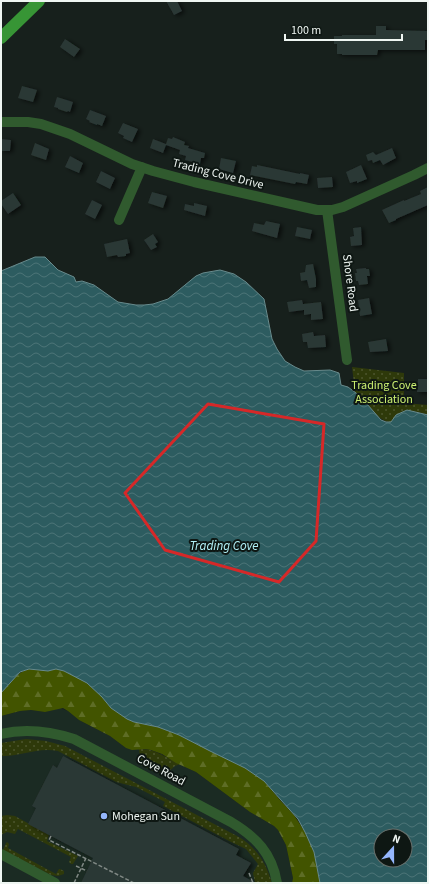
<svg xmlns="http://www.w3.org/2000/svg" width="429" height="884" font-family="'Source Sans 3',sans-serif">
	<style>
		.built { fill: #1b2b23 }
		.grass { fill: url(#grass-dots) }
		.forest { fill: url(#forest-firs) }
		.water { fill: url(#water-waves); stroke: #678a8c; fill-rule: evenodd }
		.building { fill: #2b3735; filter: url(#shadow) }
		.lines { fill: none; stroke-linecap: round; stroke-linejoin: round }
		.path { stroke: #818985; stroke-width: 1.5; stroke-dasharray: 4 2; stroke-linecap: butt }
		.minor { stroke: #305a2e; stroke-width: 10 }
		.major { stroke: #379535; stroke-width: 12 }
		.marked { fill: none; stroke: #d62828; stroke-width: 3; stroke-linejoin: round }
		.poi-dot { fill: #95b7fd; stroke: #0e1713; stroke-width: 1.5 }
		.labels { text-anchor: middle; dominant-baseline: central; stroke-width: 4; stroke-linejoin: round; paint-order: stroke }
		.street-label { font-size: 12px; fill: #eff6f2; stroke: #0e1713 }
		.park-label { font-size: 12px; fill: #cdf172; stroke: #0e1713 }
		.poi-label { font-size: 12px; fill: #eff6f2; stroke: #0e1713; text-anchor: start }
		.water-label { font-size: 13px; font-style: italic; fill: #b1f0f6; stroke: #0e1713 }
	</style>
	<defs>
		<pattern id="grass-dots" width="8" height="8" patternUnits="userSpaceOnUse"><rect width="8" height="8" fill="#2e390a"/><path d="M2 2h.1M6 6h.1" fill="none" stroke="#4d562e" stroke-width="1.8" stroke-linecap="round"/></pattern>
		<pattern id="forest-firs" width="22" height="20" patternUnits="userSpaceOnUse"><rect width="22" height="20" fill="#425400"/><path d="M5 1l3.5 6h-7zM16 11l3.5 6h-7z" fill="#5e6d26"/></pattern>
		<pattern id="water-waves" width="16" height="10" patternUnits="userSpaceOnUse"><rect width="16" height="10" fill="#2d5c60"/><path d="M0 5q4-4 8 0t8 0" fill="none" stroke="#4c7477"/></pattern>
		<filter id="shadow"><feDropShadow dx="3" dy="1.5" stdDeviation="2" flood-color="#0009"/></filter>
	</defs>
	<rect width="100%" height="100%" fill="#17201c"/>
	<!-- built -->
	<path class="built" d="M60,708L68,711L79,720L110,736L126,748L145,749L196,772L250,812L274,826L278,830L286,845L293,878L292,883H1V716L20,711L31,710L45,712Z"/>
	<!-- grass -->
	<path class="grass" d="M352,367L404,373V403L428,405V415C413,410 401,408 391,422C379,423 365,400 355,392Z
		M26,739L46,741L65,746L239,837C257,848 266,863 272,883H255L253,873L258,864L246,849L231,842L163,806L165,802L136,787L116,782L58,751C36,747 21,757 1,756V743Z
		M139,749C155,748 166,758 180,764L175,766L166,774L157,773L141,765Z
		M7,815L15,816L49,835L47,841L78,856L73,864H71L69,862L71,857L18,829L15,834L7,832L1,835V816Z
		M7,842L9,844L8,848L56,874L59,869H60L64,871V874L58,876L51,875L3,850L6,843Z"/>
	<!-- forest -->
	<path class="forest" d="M29,669L48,671L56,669L64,671L74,676L87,683L102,697L111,708L127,719L134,722L158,727L179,735L210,751L245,768L264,781L280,800L294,815L305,832L314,852L320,883H292L293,878L286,845L278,830L274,826L250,812L196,772L176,763L162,754L151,750L145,749L132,750L126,748L110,736L79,720L68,711L63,708L45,712L31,710L20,711L1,716V693C11,683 15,673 29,669Z"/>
	<!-- water -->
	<path class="water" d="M35,257H45L58,270L74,277L76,282L82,281L94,285L118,302L136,305H144L153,304L168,299L196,276L203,273L220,270L234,274L246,282L264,299L272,339L277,349L285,361L295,367L304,371L330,370L339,373L341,385L348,387L360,396L381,420L386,422H391L396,415L407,410L428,415V883H320L314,852L305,832L298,819L264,781L245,768L210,751L179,735L158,727L134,722L127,719L111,708L102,697L87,683L64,671L56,669L48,671L29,669L20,672L1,693V271ZM381,836H405V860H381Z"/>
	<!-- building -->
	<path class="building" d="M166,1H177L182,11L174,15Z
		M376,26H386V30L428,31V40H425V50H378L377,55H342V54H337V44H334V36H342V35H376Z
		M65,39L80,49L74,57L60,47Z
		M22,86L37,90L33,102L18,98Z
		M57,97L73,102L70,112L68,111L67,112L58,109V108L54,107Z
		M90,110L106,116L102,126L97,124V125L89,122L90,121L86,119Z
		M123,123L138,129L132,142L123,138L124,136L118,133Z
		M173,137L185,142L184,145L189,146L188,148L205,153L204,158H201L200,164L185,160L186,156L179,154L180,150L166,145L163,153L150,148L153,139L166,144L168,138L172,139Z
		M1,139L11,140L10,151H1Z
		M35,143L49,149L46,160L31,155Z
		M392,148L396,158L383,165L380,160L373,163L372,160L368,161L366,155L373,152L376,155Z
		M70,156L83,163L79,173L65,167Z
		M221,158L236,161L233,173L219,169Z
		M257,165L300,174V173L309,175L307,184L296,182L295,184L250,175L252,166L257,167Z
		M361,165L367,179L357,183V181L350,183L346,172Z
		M101,171L115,178L110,189L96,182Z
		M332,177L333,187L318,188L317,178Z
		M428,187V205L396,219V220L389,223L382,210L404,200V201L421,194L420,191Z
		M152,192L167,196L163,208L148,203Z
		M13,193L21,205L8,214L1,204V201Z
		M92,200L102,205L95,219L85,214Z
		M194,203L207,206L205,216L184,210L185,204L194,206Z
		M266,221L280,224L277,238L252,231L254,223L264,225Z
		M297,227L312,230L310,239L295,236Z
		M361,227L362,245L351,246L350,237L354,236L353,228Z
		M153,234L158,242L155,244L157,247L151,250L144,240Z
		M127,239L130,253L126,254V256L118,257L117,255L107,257L104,244Z
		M313,264L316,279V287L309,288L307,280L301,281L300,273L305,272L306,265Z
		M366,268V269H369L370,276H367L368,284L359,285L358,281H356L355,273H357L356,269Z
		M369,298L372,314L360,316L358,300Z
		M302,300L303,304L321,302L323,319L311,320V314L304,315V310L289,312L287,302Z
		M313,332L314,336L325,335L326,347L308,348L307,342H303L302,334Z
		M386,339L388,351L370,352L368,342Z
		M418,379H428V392H417Z
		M63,756L239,849L236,855L251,863L243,876L256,883H81L93,858L28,824L36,808L32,806L53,765L57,768Z"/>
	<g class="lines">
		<!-- path -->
		<path class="path" d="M51,836L49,840L134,883
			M76,866L87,871
			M249,873L253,883
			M74,883L86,858"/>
		<!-- minor -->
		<path class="minor" d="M1,122H28L41,124L70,134L132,164L153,171L194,182L317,210H332L343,207L414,175L428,168
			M327,210L347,360
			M119,220L142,167
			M1,734C26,728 49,731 74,739L231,822C256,837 272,853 277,883
			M1,854L55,883"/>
		<!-- major -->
		<path class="major" d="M1,38L39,1"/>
	</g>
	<!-- marked area -->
	<path class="marked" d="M208,404L324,424L316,541L279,582L165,550L125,493Z"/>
	<!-- markers -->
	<circle class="poi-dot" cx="104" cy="816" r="4"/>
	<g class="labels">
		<!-- street labels -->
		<g class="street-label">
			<text transform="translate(218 174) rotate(14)">Trading Cove Drive</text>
			<text transform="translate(350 283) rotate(83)">Shore Road</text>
			<text transform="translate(161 770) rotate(28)">Cove Road</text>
		</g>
		<!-- park labels -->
		<g class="park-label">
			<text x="384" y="385">Trading Cove<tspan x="384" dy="14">Association</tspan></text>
		</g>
		<!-- poi labels -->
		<g class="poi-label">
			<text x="112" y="816">Mohegan Sun</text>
		</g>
		<!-- water labels -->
		<g class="water-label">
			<text x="224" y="546">Trading Cove</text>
		</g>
	</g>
	<!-- border -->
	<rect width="429" height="884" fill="none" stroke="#eff6f2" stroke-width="4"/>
	<!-- north arrow -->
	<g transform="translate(393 848) rotate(21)"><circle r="19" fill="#0e1713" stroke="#68706c"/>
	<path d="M0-3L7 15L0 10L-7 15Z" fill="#95b7fd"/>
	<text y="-6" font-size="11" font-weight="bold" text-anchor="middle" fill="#eff6f2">N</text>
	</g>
	<!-- scale -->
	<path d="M285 34v6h117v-6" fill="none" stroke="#eff6f2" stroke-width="2"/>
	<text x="291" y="34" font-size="12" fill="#eff6f2" stroke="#0e1713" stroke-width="3" paint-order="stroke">100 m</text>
</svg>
